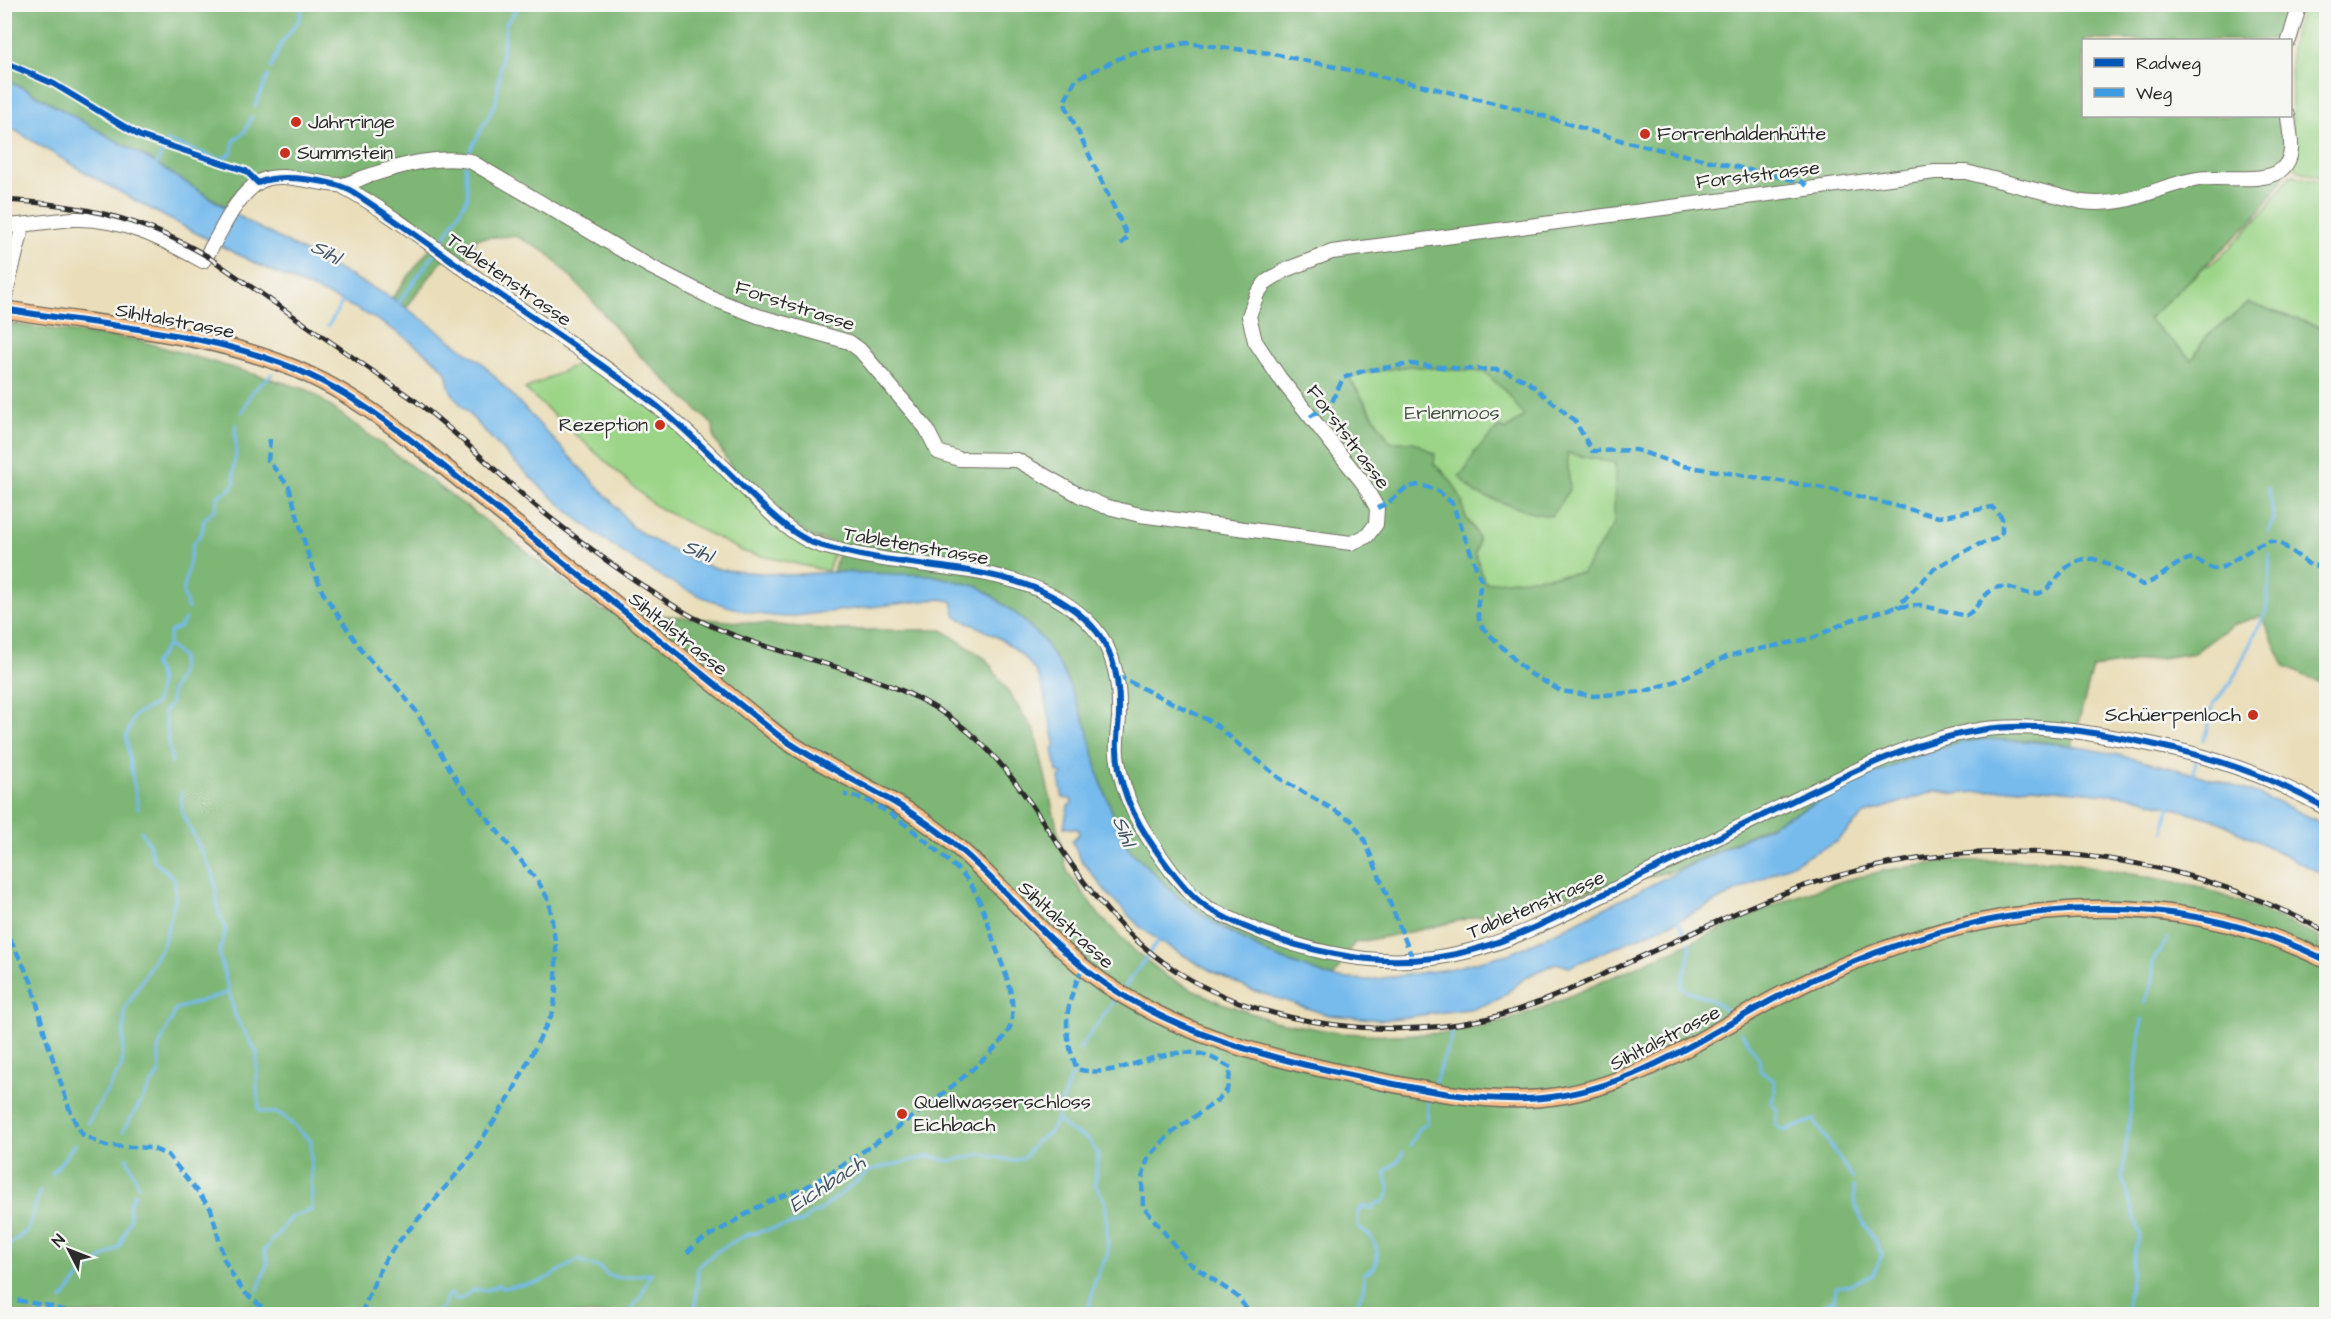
<svg xmlns="http://www.w3.org/2000/svg" width="2331" height="1319" font-family="'Architects Daughter',sans-serif">
	<style>
		.green { fill: #9cd588; stroke: #64805a; stroke-width: 1.5 }
		.forest { fill: #7db674; stroke: #547050; stroke-width: 1.5; fill-rule: evenodd }
		.water { fill: #77bbed; stroke: #51738c; stroke-width: 1.5 }
		.lines { fill: none; stroke-linecap: round; stroke-linejoin: round }
		.stream { stroke: #77bbed; stroke-width: 3 }
		.minor-casing { stroke: #6e6a5d; stroke-width: 16 }
		.major-casing { stroke: #6e6a5d; stroke-width: 19 }
		.minor { stroke: #fff; stroke-width: 14 }
		.major { stroke: #f7be87; stroke-width: 16 }
		.rail-casing { stroke: #2b2b2b; stroke-width: 5 }
		.rail { stroke: #f6f6f2; stroke-width: 3; stroke-dasharray: 9; stroke-linecap: butt }
		.quiet { stroke: #3d9ce1; stroke-width: 4.5; stroke-dasharray: 9 4.5; stroke-linecap: butt }
		.cycleway-casing { stroke: #f6f6f2; stroke-width: 10 }
		.cycleway { stroke: #0057b8; stroke-width: 6 }
		.poi-dot { fill: #c8321e; stroke: #f6f6f2; stroke-width: 2 }
		.labels { text-anchor: middle; dominant-baseline: central; stroke-width: 5; stroke-linejoin: round; paint-order: stroke }
		.poi-label { font-size: 20px; fill: #2b2b2b; stroke: #f6f6f2; text-anchor: start }
		.street-label { font-size: 20px; fill: #2b2b2b; stroke: #f6f6f2 }
		.park-label { font-size: 20px; fill: #475642; stroke: #f6f6f2 }
		.water-label { font-size: 21px; font-style: italic; fill: #425665; stroke: #f6f6f2 }
	</style>
	<rect width="100%" height="100%" fill="#f6f6f2"/>
	<filter id="ink" filterUnits="userSpaceOnUse"><feTurbulence type="fractalNoise" baseFrequency=".0167" numOctaves="2"/><feDisplacementMap in="SourceGraphic" scale="12" xChannelSelector="R" yChannelSelector="G"/><feConvolveMatrix kernelMatrix="1 2 1 2 8 2 1 2 1" color-interpolation-filters="sRGB"/></filter>
	<filter id="wash" filterUnits="userSpaceOnUse"><feTurbulence type="fractalNoise" baseFrequency=".008" numOctaves="4" result="noise"/><feDisplacementMap in="SourceGraphic" scale="24" xChannelSelector="R" yChannelSelector="G"/><feGaussianBlur stdDeviation="1.35" result="paint"/><feColorMatrix in="noise" values="0 0 0 0 0 0 0 0 0 0 0 0 0 0 0 0 0 1.4 0 .05"/><feComposite in="paint" operator="in"/></filter>
	<g filter="url(#wash)">
		<rect width="100%" height="100%" fill="#eadeba"/>
		<!-- green -->
		<path class="green" d="M2302,5H2326V179L2300,171L2293,164L2291,47Z
			M2293,175L2326,184V329L2249,303L2206,337L2192,361L2148,319L2205,266L2210,265C2241,239 2267,211 2289,177Z
			M588,359L834,552L828,571L744,552L655,506L525,389Z
			M1410,366L1485,372L1509,395L1524,416L1475,452L1467,468L1567,453L1616,463L1614,524L1582,573L1485,584L1475,553V529L1465,517L1461,499L1442,470L1434,465L1414,442H1390L1349,377L1362,373Z"/>
		<!-- forest -->
		<path class="forest" d="M5,4L2297,5L2286,40H2084V116H2285L2288,151L2284,176L2269,199L2251,222L2148,319L2192,360L2206,337L2249,303L2326,329V685L2285,667L2261,616L2232,625L2194,653L2093,668L2072,746L2038,741L1978,740L1948,746L1903,762L1864,779L1680,869L1419,930L1354,943L1333,978L1270,955L1221,927L1178,897L1129,849L1117,825L1099,777L1043,640L1020,617L980,587L931,575L833,572L841,545L811,536L784,517L734,472L714,438L713,425L639,355L583,290L546,252L516,236L478,238L462,265L447,254L406,308L392,298L434,243L343,177L254,173L225,206L26,89L5,80ZM1410,366L1485,372L1509,395L1524,416L1506,430L1499,427L1475,452L1467,468L1459,476L1475,493L1532,513L1551,516L1570,490L1567,453L1615,463L1614,524L1582,573L1485,583L1475,553C1484,533 1472,531 1465,515C1463,511 1463,506 1462,502C1458,489 1445,471 1434,465L1435,454L1414,442H1390L1349,378L1362,373Z
			M5,323L138,340L308,390L505,535L601,610L835,630H942L986,659L1035,732L1067,871L1099,915L1135,951L1169,978L1219,1002L1274,1021L1340,1033L1395,1035L1445,1033L1499,1023L1547,1006L1791,898L1839,882L1887,870L1951,861L2056,860L2197,886L2256,908L2319,937L2320,958L2326,963V1314H5Z"/>
		<!-- water -->
		<path class="water" d="M4,80L26,89L152,161L250,223L392,298L422,319L482,363L615,505L632,527L656,542L699,563L723,570L789,575L833,572L931,575L980,587L1020,617L1043,640L1063,671L1087,727L1099,777L1117,825L1129,849L1178,897L1221,927L1270,955L1333,978L1369,980L1449,969L1511,953L1542,939L1864,779C1899,763 1936,746 1975,740C1988,738 2003,740 2016,741C2064,742 2109,752 2155,764C2215,778 2273,796 2326,826V876L2216,820L2132,796L2031,787L1955,794L1935,791L1865,814L1836,842L1679,920L1569,967L1556,963L1526,977L1501,998L1476,1008L1383,1020L1328,1015L1249,989L1213,972L1159,941L1139,926L1108,894L1080,858L1072,841L1079,834L1078,829L1064,827L1068,806L1072,803L1071,799L1063,798L1059,778L1063,774L1057,772L1053,748L1056,746C1050,725 1048,703 1041,683C1029,649 986,630 956,617L952,601L939,599L786,617C670,612 544,498 470,415C464,408 454,398 450,389C448,384 448,376 445,371C441,364 410,341 401,335C355,303 303,287 253,262C168,220 85,174 5,124Z"/>
		<g class="lines">
			<!-- stream -->
			<path class="stream" d="M271,68L281,44L299,20L304,4
				M255,106L268,76L265,82
				M167,141L220,159L228,156L232,152
				M232,149L235,139L244,133L252,117
				M467,156L496,102L506,23L521,4
				M156,167L162,152
				M440,245L468,197L465,165
				M397,305L435,253
				M328,326L344,300
				M242,412L252,392L272,374
				M2268,487L2274,519L2268,531
				M188,609L183,593L193,544L202,533L204,520L215,509L219,495L228,491L235,483C231,470 236,461 236,448C236,440 234,432 236,424
				M2204,740L2214,703L2232,681L2266,611L2270,577L2269,554
				M172,763L164,712L171,703V692L180,674L182,658L168,645L170,632L180,627L185,619
				M2192,775L2197,759
				M181,792L182,812L214,876L218,910L226,929L219,954L236,1018L257,1052V1093L260,1111L281,1114L311,1141L312,1210L291,1217L264,1251L268,1262L258,1290
				M138,808L126,737L135,715L156,704C158,690 164,676 153,665L168,645
				M2164,832L2170,804
				M1677,918L1684,932
				M1689,942C1693,955 1683,972 1681,987C1700,999 1712,995 1729,1014
				M1124,988L1159,940
				M2144,1003L2153,982V961L2168,938
				M1741,1032L1759,1059L1760,1070L1774,1081L1775,1092L1771,1103L1778,1111L1775,1125L1784,1131L1814,1120L1853,1179
				M1079,1050L1116,998
				M1435,1082L1454,1030
				M1057,1119L1068,1130L1088,1139L1098,1154L1095,1184L1106,1202L1108,1253L1095,1280L1088,1314
				M88,1123L122,1066L125,1009L163,945L176,896L174,878L154,861L149,843L141,831
				M123,1131L160,1071L158,1049L176,1009L229,992
				M1410,1145L1420,1128L1427,1124L1428,1101
				M127,1158L138,1185
				M52,1174L75,1144
				M4,1249L28,1230L40,1191
				M62,1300L85,1271L119,1247L130,1219L129,1205L135,1193
				M247,1311V1314
				M434,1314L442,1308L447,1296L452,1294L455,1299H461L473,1290H487L499,1285L503,1288L540,1282L579,1260C586,1265 589,1264 597,1267C602,1268 604,1273 608,1275C620,1280 640,1275 652,1273
				M629,1314L642,1294L650,1274
				M695,1314L698,1267L717,1251L746,1235L802,1222L809,1215L818,1212L871,1170L930,1156L950,1161L982,1154L1014,1161L1026,1156L1035,1143L1050,1132L1057,1119L1071,1074
				M1356,1314L1359,1299L1364,1287V1273C1382,1270 1379,1248 1370,1236C1367,1232 1361,1229 1358,1226V1211L1364,1206L1372,1209L1376,1203H1382C1396,1188 1386,1185 1385,1172L1399,1160L1403,1152
				M1808,1314L1820,1312L1826,1303L1834,1300L1836,1287L1845,1286L1873,1275L1882,1255C1873,1231 1851,1215 1854,1187
				M2126,1314L2134,1254L2140,1234L2122,1178L2142,1019"/>
		</g>
	</g>
	<g filter="url(#ink)">
		<g class="lines">
			<defs>
				<path id="minor" d="M2289,40L2300,4
					M342,186C391,213 436,249 481,281C540,324 601,362 658,407C689,432 717,461 746,489C765,508 786,530 811,542C822,547 835,549 846,552C926,572 1035,561 1094,628C1116,653 1120,686 1119,718C1118,730 1116,742 1117,754C1122,800 1145,836 1172,872C1182,884 1193,898 1206,907C1207,908 1226,916 1227,917C1260,933 1294,946 1329,953C1440,977 1509,941 1605,894C1669,862 1734,829 1799,798C1856,770 1915,740 1979,730C2019,724 2059,728 2099,735C2183,748 2252,766 2326,808
					M4,226C28,225 50,221 73,219C120,217 163,239 203,261C220,237 232,199 259,182C279,169 317,185 340,185C349,185 362,177 371,175C402,165 438,155 470,161L649,266L716,300L758,316L849,342L860,350L926,428L938,452L959,459L1017,460L1079,495L1104,506L1140,515L1351,543L1367,536L1376,524L1377,508L1363,483L1279,377L1255,341L1249,316L1257,294L1266,282L1285,270L1332,252L1935,172H1966L2082,202C2132,208 2154,186 2198,179C2220,175 2268,185 2283,168C2297,154 2289,133 2288,116
					M4,300L23,225"/>
				<path id="major" d="M4,309C106,327 214,331 309,375C348,393 383,418 416,444L778,735C829,772 889,794 939,832C994,874 1035,930 1089,972C1172,1036 1274,1059 1374,1080C1424,1090 1475,1101 1527,1099C1619,1096 1691,1044 1770,1001C1943,908 2143,870 2326,960"/>
			</defs>
			<!-- minor casing -->
			<use href="#minor" class="minor-casing"/>
			<!-- major casing -->
			<use href="#major" class="major-casing"/>
			<!-- minor -->
			<use href="#minor" class="minor"/>
			<!-- major -->
			<use href="#major" class="major"/>
			<defs>
				<path id="rail" d="M4,200C79,204 142,218 207,256L417,402C455,431 488,464 524,496C551,520 581,541 610,563C637,582 664,601 693,617C784,665 891,663 972,735C1014,772 1041,820 1072,865C1135,958 1210,1006 1322,1023C1376,1031 1432,1031 1485,1019C1528,1009 1568,991 1608,972C1654,951 1700,929 1747,908C1934,826 2147,834 2326,932"/>
			</defs>
			<!-- rail casing -->
			<use href="#rail" class="rail-casing"/>
			<!-- rail -->
			<use href="#rail" class="rail"/>
			<!-- quiet -->
			<path class="quiet" d="M1121,244L1128,237L1064,102L1076,79L1131,53L1187,43L1269,53L1420,85L1527,111L1623,141L1802,182L1810,188
				M1310,417L1332,402L1343,378L1363,371L1410,364L1465,369L1502,370L1527,381L1575,421L1592,451L1636,450L1684,466L1830,489L1939,517L1992,507L2002,518V532L1995,539L1977,545L1935,568L1897,607
				M270,439L268,460L289,487L310,561L323,593L363,652L379,670L391,680L416,711L457,781L539,883L549,901L556,948V992L553,1012L512,1093L467,1162L395,1246L382,1265L361,1314
				M1377,508L1388,503L1407,487L1420,485L1437,490L1452,503L1481,580L1477,610L1481,626L1527,672L1561,691L1594,696L1646,691L1676,681L1731,655L1813,638L1851,620L1897,607L1919,605L1966,616C1978,608 1982,596 1992,590C2008,579 2026,600 2042,592C2051,588 2057,576 2065,569C2093,544 2117,571 2143,585C2164,578 2171,563 2193,558L2213,569L2223,567L2255,547L2269,541L2280,543L2310,565L2326,567
				M1117,676L1212,722L1279,778L1351,820L1364,839L1414,962
				M4,927L31,981L46,1038L69,1108L77,1126L83,1135L106,1146L151,1148L168,1155L211,1209L224,1259L233,1276L243,1291L270,1314
				M1083,967C1065,1006 1061,1029 1077,1069C1119,1081 1157,1045 1201,1054C1211,1056 1221,1063 1231,1068L1227,1090L1218,1100L1170,1134L1148,1158L1142,1178L1143,1206L1188,1262L1238,1297L1250,1314
				M687,1253C700,1239 704,1239 720,1230C738,1220 755,1207 775,1199C784,1195 795,1192 804,1188C842,1169 999,1061 1010,1027C1018,1001 1005,972 996,948C989,928 983,904 971,885C965,875 955,867 946,859C925,839 874,795 844,795
				M4,1298L50,1306L75,1314"/>
			<defs>
				<path id="cycleway" d="M4,62L54,84L140,136L246,171L258,183C279,173 333,180 353,192C400,223 445,256 490,288C546,327 603,364 657,406C688,431 716,460 744,488C764,507 784,528 809,541C819,546 832,548 843,551C923,572 1030,561 1091,625C1114,649 1120,681 1119,713C1119,725 1116,737 1117,749C1118,794 1142,833 1169,868C1181,883 1194,900 1211,910C1248,931 1293,946 1335,954C1443,976 1514,939 1608,892C1673,860 1737,828 1802,796C1859,769 1917,740 1981,730C2036,721 2093,732 2147,743C2213,757 2268,775 2326,808
					M4,309C106,327 214,331 309,375C348,393 383,418 416,444L778,735C829,772 889,794 939,832C994,874 1035,930 1089,972C1172,1036 1274,1059 1374,1080C1424,1090 1475,1101 1527,1099C1619,1096 1691,1044 1770,1001C1943,908 2143,870 2326,960"/>
			</defs>
			<!-- cycleway casing -->
			<use href="#cycleway" class="cycleway-casing"/>
			<!-- cycleway -->
			<use href="#cycleway" class="cycleway"/>
		</g>
	</g>
	<!-- markers -->
	<g class="poi-dot">
		<circle cx="296" cy="122" r="6"/>
		<circle cx="1645" cy="134" r="6"/>
		<circle cx="285" cy="153" r="6"/>
		<circle cx="660" cy="425" r="6"/>
		<circle cx="2253" cy="715" r="6"/>
		<circle cx="902" cy="1114" r="6"/>
	</g>
	<g class="labels">
		<!-- poi labels -->
		<g class="poi-label">
			<text x="308" y="122">Jahrringe</text>
			<text x="1657" y="134">Forrenhaldenhütte</text>
			<text x="297" y="153">Summstein</text>
			<text x="648" y="425" text-anchor="end">Rezeption</text>
			<text x="2241" y="715" text-anchor="end">Schüerpenloch</text>
			<text x="914" y="1102">Quellwasserschloss<tspan x="914" dy="23">Eichbach</tspan></text>
		</g>
		<!-- street labels -->
		<g class="street-label">
			<text transform="translate(1758 175) rotate(-7)">Forststrasse</text>
			<text transform="translate(509 280) rotate(35)">Tabletenstrasse</text>
			<text transform="translate(795 306) rotate(18)">Forststrasse</text>
			<text transform="translate(175 321) rotate(11)">Sihltalstrasse</text>
			<text transform="translate(1348 437) rotate(53)">Forststrasse</text>
			<text transform="translate(916 546) rotate(10)">Tabletenstrasse</text>
			<text transform="translate(678 634) rotate(39)">Sihltalstrasse</text>
			<text transform="translate(1536 905) rotate(-23)">Tabletenstrasse</text>
			<text transform="translate(1066 925) rotate(42)">Sihltalstrasse</text>
			<text transform="translate(1665 1038) rotate(-27)">Sihltalstrasse</text>
		</g>
		<!-- park labels -->
		<g class="park-label">
			<text x="1452" y="413">Erlenmoos</text>
		</g>
		<!-- water labels -->
		<g class="water-label">
			<text transform="translate(326 252) rotate(28)">Sihl</text>
			<text transform="translate(698 551) rotate(23)">Sihl</text>
			<text transform="translate(1124 831) rotate(69)">Sihl</text>
			<text transform="translate(827 1184) rotate(-33)">Eichbach</text>
		</g>
	</g>
	<!-- margin -->
	<rect width="2331" height="1319" fill="none" stroke="#f6f6f2" stroke-width="24"/>
	<!-- legend -->
	<rect x="2082" y="39" width="210" height="78" fill="#f6f6f2" stroke="#a5a5a2" stroke-width="1.5"/>
	<rect x="2094" y="58" width="30" height="9" fill="#0057b8" stroke="#a5a5a2" stroke-width="1.5"/>
	<text x="2136" y="69" font-size="18" fill="#2b2b2b">Radweg</text>
	<rect x="2094" y="88" width="30" height="9" fill="#3d9ce1" stroke="#a5a5a2" stroke-width="1.5"/>
	<text x="2136" y="99" font-size="18" fill="#2b2b2b">Weg</text>
	<!-- north arrow -->
	<g transform="translate(69 1250) rotate(312)" stroke="#f6f6f2" stroke-width="4.5" paint-order="stroke">
	<path d="M0-4.5L10 22L0 15L-10 22Z" fill="#2b2b2b"/>
	<text y="-9" font-size="16" font-weight="bold" text-anchor="middle" fill="#2b2b2b">N</text>
	</g>
</svg>
